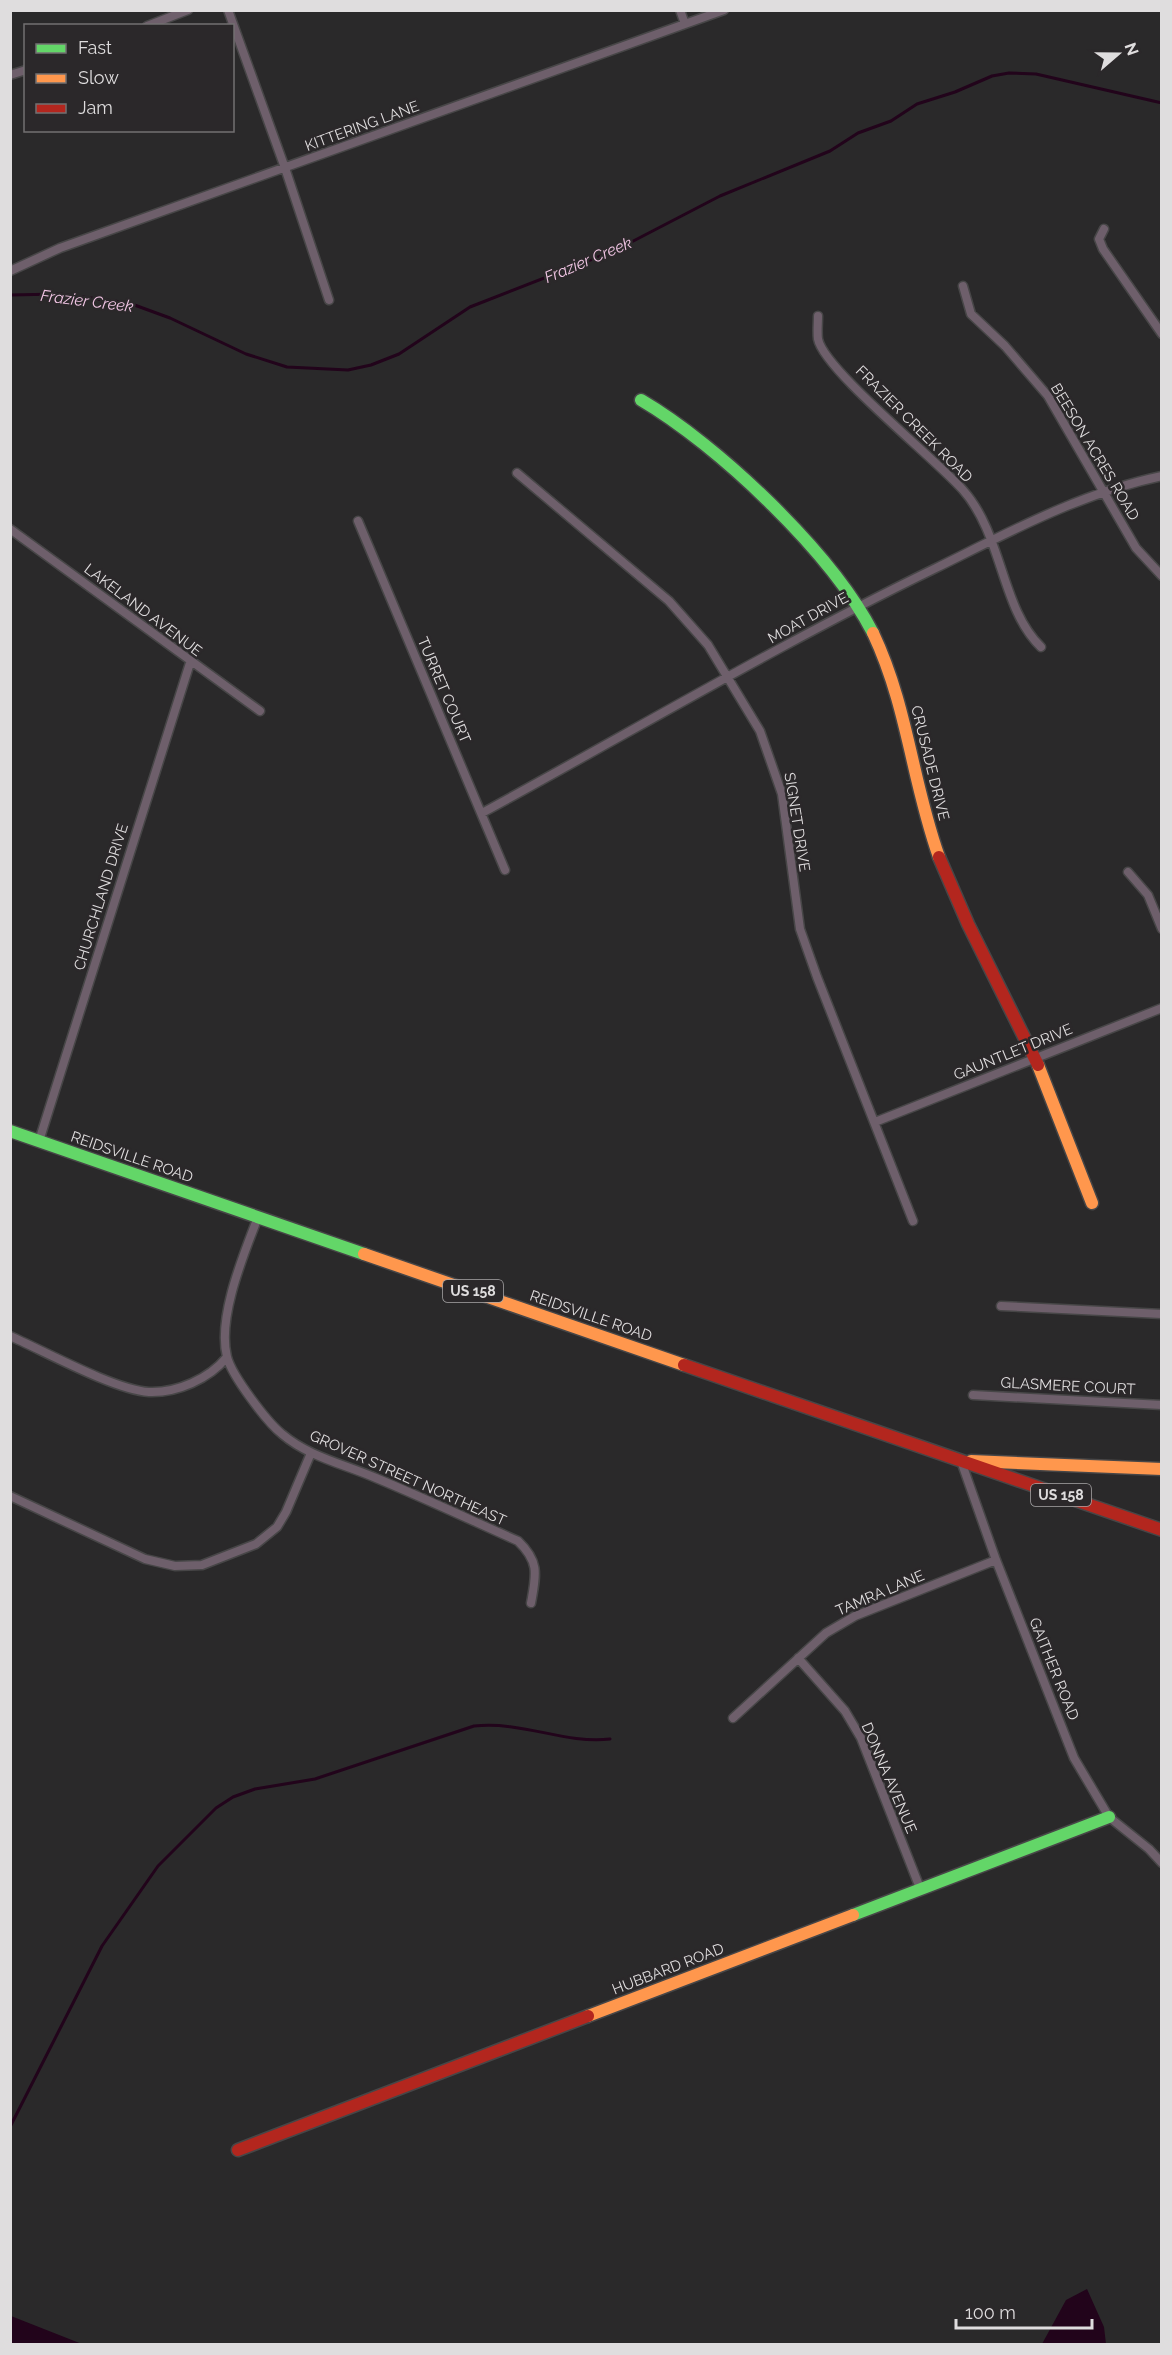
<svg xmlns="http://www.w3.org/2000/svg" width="1172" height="2355" font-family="Raleway,sans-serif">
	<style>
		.water { fill: #22041b }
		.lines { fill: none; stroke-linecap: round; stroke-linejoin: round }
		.stream { stroke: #22041b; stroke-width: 3 }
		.street-casing { stroke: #474647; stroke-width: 11 }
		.fast-casing { stroke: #474647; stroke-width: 15 }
		.slow-casing { stroke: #474647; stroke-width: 15 }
		.jam-casing { stroke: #474647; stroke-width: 15 }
		.street { stroke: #6e5f6b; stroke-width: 8 }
		.fast { stroke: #63d668; stroke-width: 12 }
		.slow { stroke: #ff974d; stroke-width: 12 }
		.jam { stroke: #b3261e; stroke-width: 12 }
		.labels { text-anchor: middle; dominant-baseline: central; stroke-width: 5; stroke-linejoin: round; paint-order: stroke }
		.shield { fill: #2b282a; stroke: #a9a7a8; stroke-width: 1.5 }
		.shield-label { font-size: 14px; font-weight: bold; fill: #dfddde }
		.street-label { font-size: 15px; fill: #dfddde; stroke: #2b282a }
		.water-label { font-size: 16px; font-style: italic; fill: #f3c7e6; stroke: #2b282a }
	</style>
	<rect width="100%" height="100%" fill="#2a292a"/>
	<!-- water -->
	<path class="water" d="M1087,2289L1104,2327L1106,2344H1042L1066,2300Z
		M11,2316L82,2344H11Z"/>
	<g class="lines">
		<!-- stream -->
		<path class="stream" d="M10,295L59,294L129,303L170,318L246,354L287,367L348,370L371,365L399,354L470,307L616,250L720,196L830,151L858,133L891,121L917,104L955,92L992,76L1009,73L1036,74L1162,103
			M10,2127L102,1946L158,1866L216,1808L233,1797L255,1789L315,1779L474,1726C524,1721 563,1744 610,1739"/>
		<defs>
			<path id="street" d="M228,10L285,168L329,300
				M680,10L685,24
				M147,26L188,10
				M10,75L26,70
				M1104,229L1099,239L1103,249L1162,334
				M10,271L60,248L724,10
				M963,286L971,314L1005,346L1048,396L1136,548L1162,576
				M818,316C818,324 817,332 818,339C824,370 937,460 963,490C1003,535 1001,609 1041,647
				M517,473L669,601L708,645L760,731L782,794L800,929L817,977L913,1221
				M358,521L505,870
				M10,529L260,711
				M482,813C633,731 781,643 936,568C1009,532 1081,493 1162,476
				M1128,872L1148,895L1162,929
				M875,1122L1162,1008
				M39,1141L190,663
				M258,1217C244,1254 217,1317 227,1357C232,1376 267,1422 282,1434C309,1457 344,1464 376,1478C424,1498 471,1520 518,1541C540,1562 536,1575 531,1603
				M1001,1306L1162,1314
				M10,1336C44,1351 115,1390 149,1392C177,1393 209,1379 227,1357
				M973,1395L1162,1405
				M961,1461L996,1560L1074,1758L1109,1817L1149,1849L1162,1863
				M10,1496L145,1559L175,1566L202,1565L256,1544L277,1527L286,1512L311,1453
				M798,1658L845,1711L861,1738L920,1888
				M733,1718L826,1633L855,1616L996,1560"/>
			<path id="fast" d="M641,400C718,445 832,553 873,633
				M10,1131L364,1254
				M853,1915L1109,1817"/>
			<path id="slow" d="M873,633C908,707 912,782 939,857
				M1038,1065L1092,1203
				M364,1254L684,1365
				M971,1461L1162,1469
				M588,2016L853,1915"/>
			<path id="jam" d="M939,857L968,924L1038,1065
				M684,1365L1162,1530
				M238,2150L588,2016"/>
		</defs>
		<!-- street casing -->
		<use href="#street" class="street-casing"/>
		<!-- fast casing -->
		<use href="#fast" class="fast-casing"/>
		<!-- slow casing -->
		<use href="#slow" class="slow-casing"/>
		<!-- jam casing -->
		<use href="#jam" class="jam-casing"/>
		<!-- street -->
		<use href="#street" class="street"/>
		<!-- fast -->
		<use href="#fast" class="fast"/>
		<!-- slow -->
		<use href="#slow" class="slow"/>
		<!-- jam -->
		<use href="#jam" class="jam"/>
	</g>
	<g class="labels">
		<!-- shield labels -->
		<g class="shield">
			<rect x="443" y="1280" width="60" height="22" rx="4.5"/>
			<rect x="1031" y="1484" width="60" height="22" rx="4.5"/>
		</g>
		<g class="shield-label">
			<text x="473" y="1291">US 158</text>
			<text x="1061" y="1495">US 158</text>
		</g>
		<!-- street labels -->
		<g class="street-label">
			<text transform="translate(362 126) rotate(-20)">KITTERING LANE</text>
			<text transform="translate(914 424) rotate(45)">FRAZIER CREEK ROAD</text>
			<text transform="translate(1095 452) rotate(59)">BEESON ACRES ROAD</text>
			<text transform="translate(143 610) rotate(37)">LAKELAND AVENUE</text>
			<text transform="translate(808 618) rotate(-29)">MOAT DRIVE</text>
			<text transform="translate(444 690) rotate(67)">TURRET COURT</text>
			<text transform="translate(930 763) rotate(76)">CRUSADE DRIVE</text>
			<text transform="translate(797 822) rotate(81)">SIGNET DRIVE</text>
			<text transform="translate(101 897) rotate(-73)">CHURCHLAND DRIVE</text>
			<text transform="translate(1013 1052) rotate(-22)">GAUNTLET DRIVE</text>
			<text transform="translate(132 1157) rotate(19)">REIDSVILLE ROAD</text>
			<text transform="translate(591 1316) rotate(19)">REIDSVILLE ROAD</text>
			<text transform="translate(1068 1386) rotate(3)">GLASMERE COURT</text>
			<text transform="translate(408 1478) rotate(24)">GROVER STREET NORTHEAST</text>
			<text transform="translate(880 1593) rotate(-23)">TAMRA LANE</text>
			<text transform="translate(1054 1669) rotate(68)">GAITHER ROAD</text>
			<text transform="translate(889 1778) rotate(67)">DONNA AVENUE</text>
			<text transform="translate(668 1969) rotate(-21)">HUBBARD ROAD</text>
		</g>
		<!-- water labels -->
		<g class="water-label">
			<text transform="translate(588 260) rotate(-23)">Frazier Creek</text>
			<text transform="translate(87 301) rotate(7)">Frazier Creek</text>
		</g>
	</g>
	<!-- border -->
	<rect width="1172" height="2355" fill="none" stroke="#dfddde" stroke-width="24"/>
	<!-- legend -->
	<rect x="24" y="24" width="210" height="108" fill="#2b282a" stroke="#737072" stroke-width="1.5"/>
	<rect x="36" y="44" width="30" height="9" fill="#63d668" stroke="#737072" stroke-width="1.5"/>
	<text x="78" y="54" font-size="18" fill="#dfddde">Fast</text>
	<rect x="36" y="74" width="30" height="9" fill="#ff974d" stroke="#737072" stroke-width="1.5"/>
	<text x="78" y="84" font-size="18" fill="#dfddde">Slow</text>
	<rect x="36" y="104" width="30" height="9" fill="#b3261e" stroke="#737072" stroke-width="1.5"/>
	<text x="78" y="114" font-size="18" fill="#dfddde">Jam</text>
	<!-- north arrow -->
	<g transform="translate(1118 54) rotate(70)" stroke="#2b282a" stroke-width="4.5" paint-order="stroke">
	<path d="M0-4.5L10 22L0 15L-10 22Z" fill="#dfddde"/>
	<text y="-9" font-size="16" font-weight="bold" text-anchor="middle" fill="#dfddde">N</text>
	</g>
	<!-- scale -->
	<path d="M956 2319v9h136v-9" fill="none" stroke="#dfddde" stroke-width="3"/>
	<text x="965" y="2319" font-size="18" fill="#dfddde" stroke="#2b282a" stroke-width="4.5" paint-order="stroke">100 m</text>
</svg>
